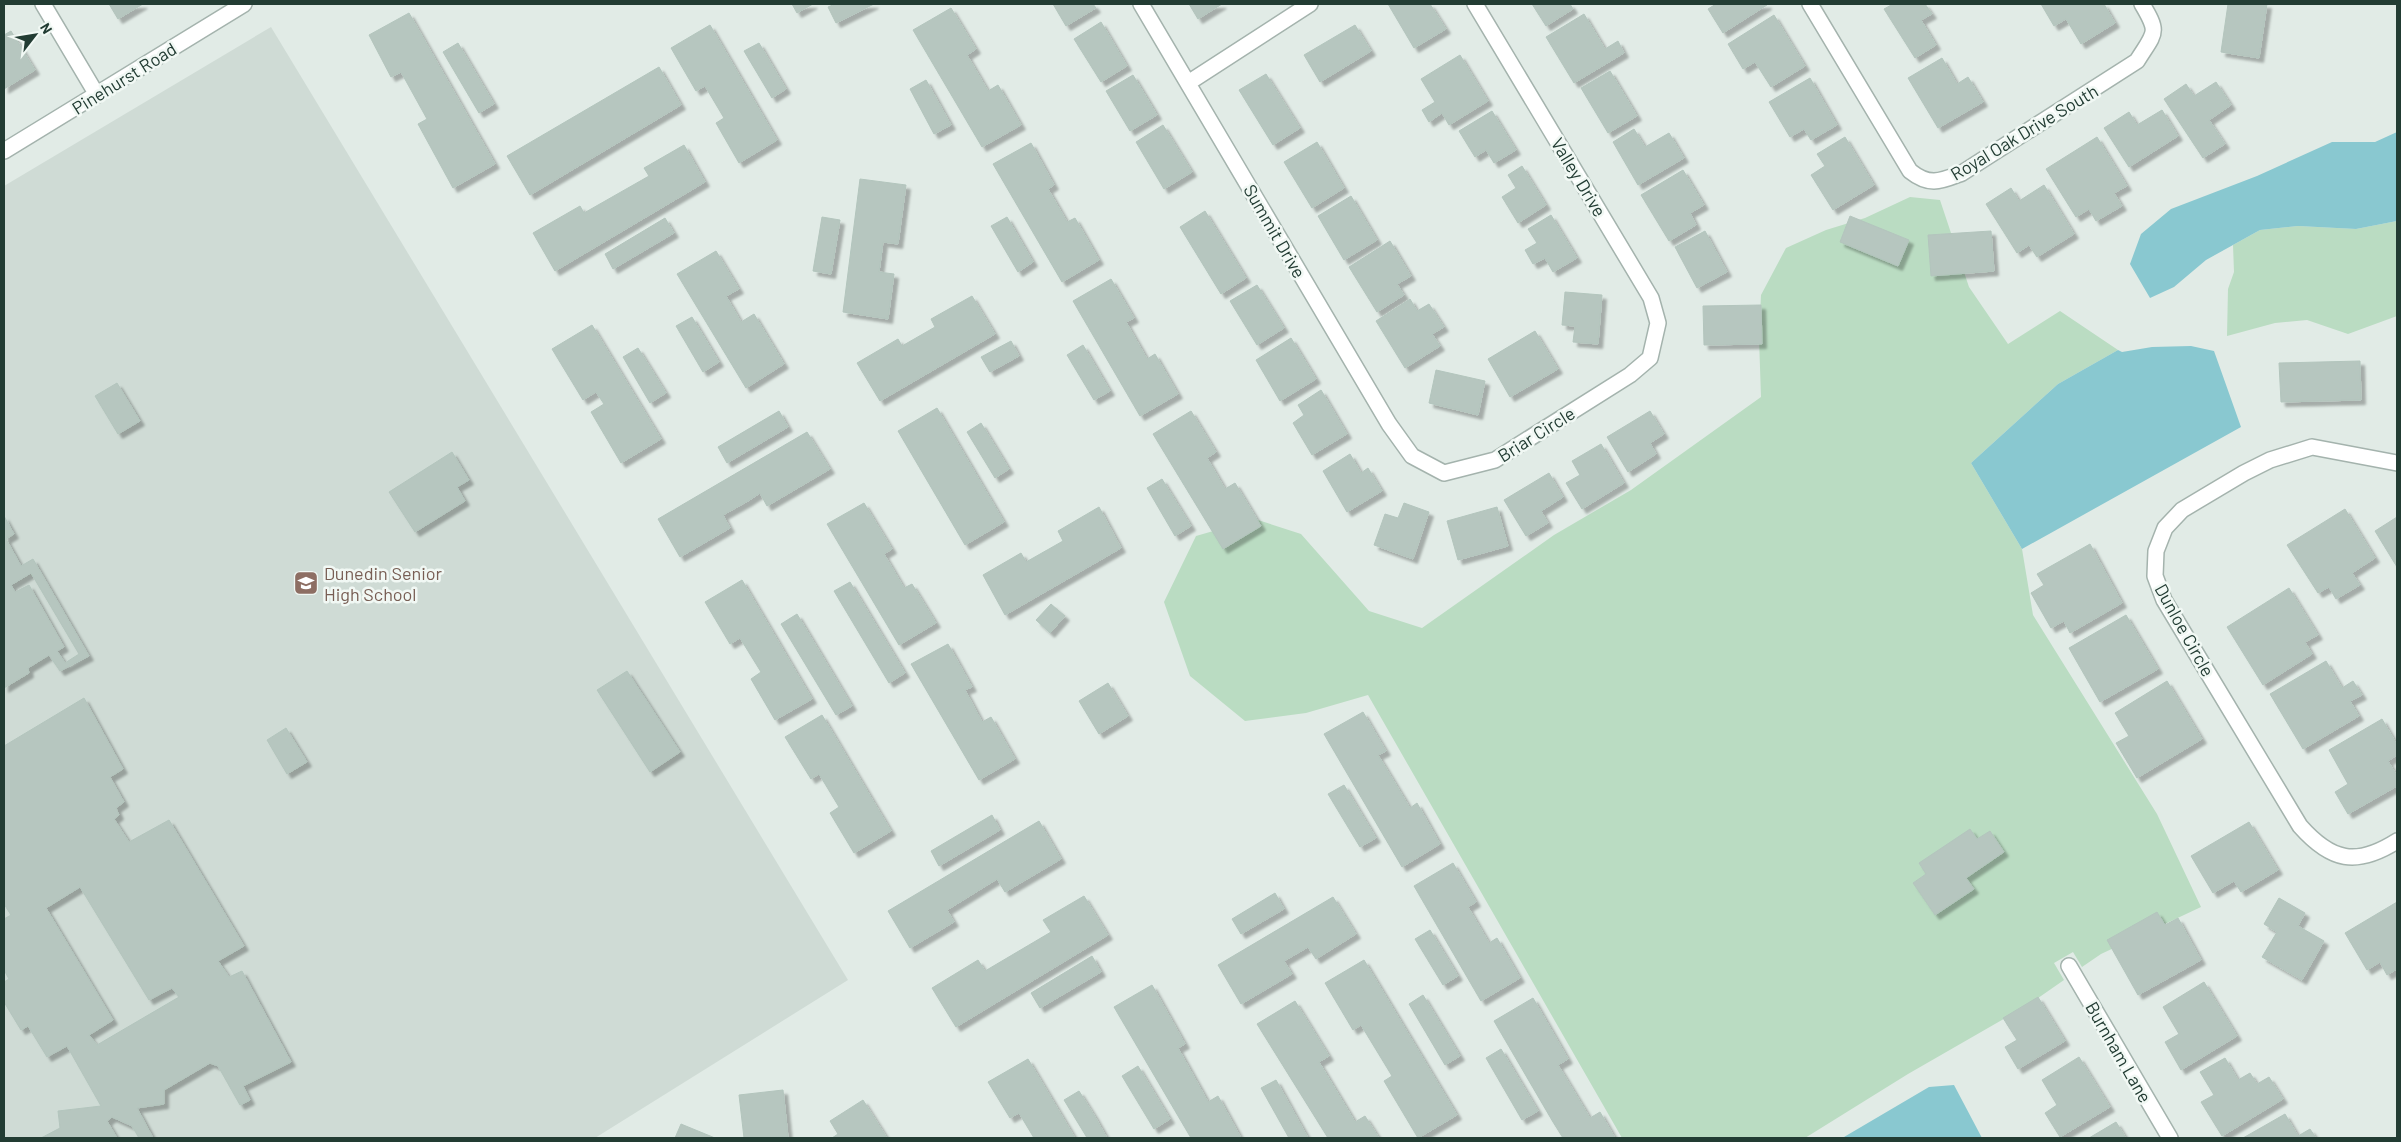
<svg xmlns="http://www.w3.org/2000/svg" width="2401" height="1142" font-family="Barlow,sans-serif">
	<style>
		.built { fill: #cfdbd5 }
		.green { fill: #badcc2 }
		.water { fill: #89c8d0 }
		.building { fill: #b6c6bf; stroke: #b3c5bd; fill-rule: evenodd; filter: url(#shadow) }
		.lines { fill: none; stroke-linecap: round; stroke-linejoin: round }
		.minor-casing { stroke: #a4b3ad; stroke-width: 18 }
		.tertiary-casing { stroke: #a4b3ad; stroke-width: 18 }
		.minor { stroke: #fff; stroke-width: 15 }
		.tertiary { stroke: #fff; stroke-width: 15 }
		.labels { text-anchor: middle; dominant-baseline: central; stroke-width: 5; stroke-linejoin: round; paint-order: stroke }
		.street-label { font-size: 18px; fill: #223c33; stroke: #f1f8f4 }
		.education-label { font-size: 18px; fill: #785e54; stroke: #f1f8f4; text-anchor: start }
	</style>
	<defs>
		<filter id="shadow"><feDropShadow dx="4.5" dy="4.5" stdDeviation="1" flood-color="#0004"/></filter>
	</defs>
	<rect width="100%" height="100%" fill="#e1ebe6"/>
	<!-- built -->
	<path class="built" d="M271,27L848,980L595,1138H4V186Z"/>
	<!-- green -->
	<path class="green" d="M1910,197L1940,200L1969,287L2008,344L2060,311L2118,350L2058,384L1971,463L2022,549L2033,615L2157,814L2201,907L2101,954L2082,967L2073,952L2054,963L2064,980L2028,1005L1908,1074L1805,1138H1622L1368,695L1306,713L1245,721L1190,676L1164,602L1196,536L1255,519L1301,534L1369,611L1422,628L1554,535L1631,490L1761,397L1759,338L1761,295L1786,248L1826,230L1865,218Z
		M2397,221V316L2348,334L2307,320L2275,323L2227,336L2228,289L2234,272L2233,245L2260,230L2298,226L2356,229Z"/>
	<!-- water -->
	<path class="water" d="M2397,132V221L2356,229L2298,226L2260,230L2206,260L2174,287L2150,298L2130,264L2141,234L2171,209L2257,176L2332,142H2375Z
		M2191,346L2214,351L2241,427L2022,549L1971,463L2058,384L2118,350L2122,352L2152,347Z
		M1954,1085L1982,1138L1844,1137L1929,1087Z"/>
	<!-- building -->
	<path class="building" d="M109,4H143L118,19Z
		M792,4H813L797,13Z
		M835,4H874L836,23L828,7Z
		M1053,4H1093L1096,8L1066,26Z
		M1189,4H1222L1198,19Z
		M1388,4H1430L1446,29L1414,48Z
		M1532,4H1570L1573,9L1546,26Z
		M1716,4H1767V5L1723,33L1708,9Z
		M1893,4H1925L1932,14L1921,20L1936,45L1915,58L1884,9Z
		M2041,4H2104L2115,23L2081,44L2066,19L2054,26Z
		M2228,4H2267L2259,58L2221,52Z
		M951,8L976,49L967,55L988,91L998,85L1021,125L982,147L913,30Z
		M409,13L495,164L453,188L418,124L427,119L401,72L391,77L369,35Z
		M1584,14L1605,49L1618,41L1624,53L1574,83L1546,37Z
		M1774,15L1805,66L1771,87L1755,62L1743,69L1728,44Z
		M1101,22L1127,66L1101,82L1074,39Z
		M710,25L777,140L739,163L716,123L724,118L705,86L696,91L671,48Z
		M1355,25L1371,51L1320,82L1304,55Z
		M11,31L35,70L4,89V35Z
		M458,43L494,104L479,113L443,52Z
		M759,43L786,89L772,98L744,51Z
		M1460,55L1488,101L1449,125L1442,113L1429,122L1422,110L1435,102L1421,79Z
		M1942,58L1957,84L1968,77L1983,102L1938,128L1908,78Z
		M659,67L681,105L530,195L507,156Z
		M1610,71L1637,116L1608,133L1581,88Z
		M1266,74L1300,128L1273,145L1239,90Z
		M1133,75L1157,115L1130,131L1106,91Z
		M1810,78L1837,125L1811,140L1804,129L1790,137L1769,102Z
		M926,80L951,125L934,134L910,89Z
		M2216,82L2231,105L2209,120L2225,144L2203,158L2164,99L2186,84L2194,96Z
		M2162,110L2178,136L2129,167L2104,128L2129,112L2137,125Z
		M1492,111L1516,150L1494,163L1486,150L1475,157L1459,131Z
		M1163,125L1192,172L1164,189L1136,142Z
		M1634,129L1645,147L1669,133L1684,158L1638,185L1613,142Z
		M1845,137L1874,185L1833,210L1811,175L1825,166L1817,154Z
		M2097,137L2127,186L2114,193L2122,206L2096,221L2089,209L2076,217L2046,169Z
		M1317,142L1344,188L1312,208L1284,162Z
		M1031,143L1054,185L1048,189L1067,222L1075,218L1099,260L1062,282L993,164Z
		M684,145L705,182L555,271L533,233L580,206L584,213L649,176L644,168Z
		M1522,166L1546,205L1518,223L1502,197L1516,188L1508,175Z
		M1683,170L1704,205L1690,213L1696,225L1669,241L1641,195Z
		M860,179L906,185L898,244L883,242L879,272L894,274L888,319L843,312Z
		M2044,185L2074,234L2037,257L2029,245L2017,253L1986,204L2011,188L2019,201Z
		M1351,196L1377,240L1344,260L1318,216Z
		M1205,211L1246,278L1221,294L1180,227Z
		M1551,215L1577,258L1553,272L1545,258L1533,264L1525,250L1537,243L1528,229Z
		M1850,216L1909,240L1898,266L1840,242Z
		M822,217L840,220L831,274L813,271Z
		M1007,217L1033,262L1018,272L991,226Z
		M665,218L674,233L613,269L605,254Z
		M1705,231L1727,272L1697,288L1675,247Z
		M1991,231L1994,271L1931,276L1928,235Z
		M1390,241L1411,276L1397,284L1404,295L1377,312L1349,267Z
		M716,251L739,289L726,296L741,322L754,314L784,364L746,388L677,274Z
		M1111,279L1134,318L1126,322L1147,359L1155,354L1178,394L1140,416L1073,301Z
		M1257,285L1284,328L1257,345L1230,301Z
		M1565,292L1602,295L1598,344L1573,342L1575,326L1562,325Z
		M972,296L995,334L880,401L857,363L898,339L902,346L935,327L931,319Z
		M1410,299L1417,311L1429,304L1444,327L1432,334L1440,346L1405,368L1376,321Z
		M1761,305L1762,344L1704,345L1703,306Z
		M692,317L719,362L703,372L676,326Z
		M592,325L661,439L621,463L591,412L604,404L596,392L583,400L552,349Z
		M1535,331L1558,369L1510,397L1488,359Z
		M1291,338L1316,379L1280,401L1256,360Z
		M1011,341L1019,356L990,372L981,357Z
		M1083,345L1110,391L1094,400L1067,355Z
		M638,348L666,393L650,403L623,357Z
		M2360,361L2361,400L2281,402L2279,363Z
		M1436,370L1485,381L1478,415L1429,403Z
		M117,383L140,421L118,434L95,396Z
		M1321,390L1347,434L1312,455L1293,423L1304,415L1298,405Z
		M937,408L1004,522L965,545L898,431Z
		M779,411L788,427L727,463L718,447Z
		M1191,411L1216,452L1207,458L1225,489L1235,483L1261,526L1223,549L1153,434Z
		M1650,411L1664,434L1650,443L1656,454L1628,472L1607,437Z
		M981,423L1009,469L995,478L967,432Z
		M807,432L830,469L767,506L760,493L748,501L723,515L730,528L680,557L658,519Z
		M1601,444L1624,483L1582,509L1566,483L1580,475L1572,461Z
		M452,452L469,480L457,487L465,501L415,532L389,492Z
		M1350,454L1361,473L1368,468L1382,491L1347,512L1323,471Z
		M1549,473L1563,497L1541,511L1548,523L1526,536L1504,500Z
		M1162,479L1191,526L1175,536L1147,488Z
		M864,503L892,549L884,554L904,588L912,584L936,623L899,645L827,524Z
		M1404,503L1429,512L1413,559L1374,545L1385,514L1398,518Z
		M1099,507L1121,548L1005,615L983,575L1021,553L1026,562L1063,541L1058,531Z
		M1497,507L1508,546L1458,560L1447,521Z
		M2345,509L2375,558L2352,573L2360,585L2336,599L2329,587L2318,593L2287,545Z
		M4,516L14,534L6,539L21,566L33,559L89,656L60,671L49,655L28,668L29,673L4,688ZM31,573L79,654L65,663L57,651L64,647L29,585L15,592L11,585Z
		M2397,517V567L2375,531Z
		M2090,544L2122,603L2070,633L2064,621L2051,628L2031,593L2044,585L2037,574Z
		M742,580L812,699L775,720L751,679L761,672L740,638L730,644L705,602Z
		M850,582L905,673L889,683L834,591Z
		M2289,588L2318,635L2305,642L2312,654L2263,685L2227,627Z
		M1051,604L1065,616L1050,633L1036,620Z
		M797,614L852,706L836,715L781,624Z
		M2126,615L2158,669L2100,702L2069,648Z
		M948,644L972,687L965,690L982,722L991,717L1015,759L979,780L911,664Z
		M2326,661L2342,688L2353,681L2362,695L2350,701L2359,716L2303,749L2270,694Z
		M627,671L680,752L650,772L597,690Z
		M2167,681L2202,739L2137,778L2116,743L2129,736L2115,713Z
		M1108,683L1128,716L1099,734L1079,701Z
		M84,698L123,769L110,777L124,802L116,808L119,815L114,819L129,842L169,820L244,946L218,961L229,977L242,971L291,1062L243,1086L250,1100L240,1105L218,1066L210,1063L164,1090V1104L137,1108L153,1138H139L132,1126L112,1117L107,1121L117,1138H41L60,1128L58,1111L101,1106L67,1046L47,1057L28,1026L21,1030L4,1002V982L9,979L4,970V919L11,915L4,904V746ZM80,887L149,1000L172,988L179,997L97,1045L89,1035L113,1020L46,908Z
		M1363,712L1386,751L1378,755L1410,808L1417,803L1440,844L1402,867L1324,734Z
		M822,715L891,831L854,853L830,813L839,807L819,774L811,779L785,737Z
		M2382,719L2397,745V755L2388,761L2397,776V786L2348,814L2335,792L2348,784L2329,750Z
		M286,728L307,762L287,774L267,740Z
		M1344,785L1376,838L1360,847L1328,794Z
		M992,815L1000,830L939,866L931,851Z
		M1039,821L1061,859L1005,892L997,879L947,910L954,922L910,948L888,911Z
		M2249,822L2278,870L2241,892L2234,881L2213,893L2191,856Z
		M1970,829L1977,839L1990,831L2004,852L1966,878L1974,889L1935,915L1913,883L1926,874L1919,863Z
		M1453,863L1476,902L1468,907L1489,943L1497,938L1520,978L1481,1001L1414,886Z
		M1275,893L1284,909L1241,934L1232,919Z
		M1084,896L1108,935L956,1027L932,988L978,960L985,971L1051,932L1043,920Z
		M1333,897L1356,934L1316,959L1308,947L1284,961L1292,974L1241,1004L1218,965Z
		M2279,898L2305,913L2298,926L2324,941L2302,980L2262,957L2277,932L2264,924Z
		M2397,902V969L2387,975L2380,962L2367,970L2345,933Z
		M2157,912L2165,925L2178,918L2201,960L2138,995L2107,940Z
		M1430,930L1458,976L1443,985L1415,939Z
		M1092,956L1101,972L1040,1008L1031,993Z
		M1364,960L1457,1115L1418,1138L1384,1081L1392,1076L1361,1025L1353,1030L1325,983Z
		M2204,982L2237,1036L2181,1070L2165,1042L2179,1034L2163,1007Z
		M1152,985L1185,1044L1178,1048L1208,1102L1218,1096L1241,1138H1191L1114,1007Z
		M1423,995L1460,1056L1445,1065L1409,1004Z
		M2038,997L2065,1041L2018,1069L2005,1047L2017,1040L2003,1018Z
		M1533,998L1568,1059L1558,1065L1590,1118L1600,1112L1615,1138H1563L1553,1122L1494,1021Z
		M1295,1001L1329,1056L1319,1062L1355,1122L1365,1116L1379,1138H1328L1257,1024Z
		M1501,1049L1538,1111L1522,1120L1486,1058Z
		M2079,1057L2110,1107L2060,1137L2045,1113L2057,1105L2042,1080Z
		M2225,1058L2238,1080L2250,1073L2257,1084L2269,1077L2283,1099L2222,1136L2201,1102L2214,1095L2200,1072Z
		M1028,1059L1075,1138H1034L1019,1113L1010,1118L988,1082Z
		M1138,1066L1170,1119L1154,1129L1122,1076Z
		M1276,1080L1308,1138H1289L1261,1088Z
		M783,1090L788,1137L744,1138L739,1095Z
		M1079,1091L1094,1115L1107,1138H1087L1086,1136L1064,1100Z
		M863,1100L887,1138H832L838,1134L830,1121Z
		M2285,1114L2298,1136L2310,1129L2316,1138H2243Z
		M2116,1122L2126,1138H2089Z
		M681,1124L715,1138H675Z"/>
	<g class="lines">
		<defs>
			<path id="minor" d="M43,4L97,95
				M1141,4L1389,424L1412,456L1444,473L1495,460L1630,375L1650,358L1658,323L1651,298L1475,4
				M1810,4L1910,171C1930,187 1941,181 1962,173L2137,61C2155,32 2160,34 2142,4
				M1188,83L1310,4
				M2397,463L2312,447L2270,460L2244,473L2182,510L2165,528L2156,551L2155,576L2164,600L2300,826C2331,861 2356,867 2397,841
				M2069,966L2170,1138"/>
			<path id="tertiary" d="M4,151L244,4"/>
		</defs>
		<!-- minor casing -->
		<use href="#minor" class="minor-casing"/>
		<!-- tertiary casing -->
		<use href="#tertiary" class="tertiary-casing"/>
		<!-- minor -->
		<use href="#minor" class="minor"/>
		<!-- tertiary -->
		<use href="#tertiary" class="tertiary"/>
	</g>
	<!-- icons -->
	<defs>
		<symbol id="school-square" viewBox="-11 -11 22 22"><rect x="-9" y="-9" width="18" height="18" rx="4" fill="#8d6e63" stroke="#f1f8f4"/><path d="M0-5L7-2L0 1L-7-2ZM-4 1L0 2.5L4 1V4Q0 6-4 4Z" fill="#fff"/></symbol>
	</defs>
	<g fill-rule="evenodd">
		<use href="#school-square" x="292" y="569" width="28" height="28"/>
	</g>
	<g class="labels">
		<!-- street labels -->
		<g class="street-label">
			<text transform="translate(124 78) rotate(-32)">Pinehurst Road</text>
			<text transform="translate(2024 132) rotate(-31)">Royal Oak Drive South</text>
			<text transform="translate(1579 177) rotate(59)">Valley Drive</text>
			<text transform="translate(1275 231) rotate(60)">Summit Drive</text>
			<text transform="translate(1536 434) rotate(-32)">Briar Circle</text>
			<text transform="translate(2185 630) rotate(61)">Dunloe Circle</text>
			<text transform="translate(2119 1052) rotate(60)">Burnham Lane</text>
		</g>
		<!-- education labels -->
		<g class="education-label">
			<text x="324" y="573">Dunedin Senior<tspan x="324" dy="21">High School</tspan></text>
		</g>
	</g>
	<!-- border -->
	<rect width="2401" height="1142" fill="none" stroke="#223c33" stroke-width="10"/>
	<!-- north arrow -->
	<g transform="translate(35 35) rotate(59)" stroke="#f1f8f4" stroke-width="4" paint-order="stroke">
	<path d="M0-4L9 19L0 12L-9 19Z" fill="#223c33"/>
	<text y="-8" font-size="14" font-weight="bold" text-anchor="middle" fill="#223c33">N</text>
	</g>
</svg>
